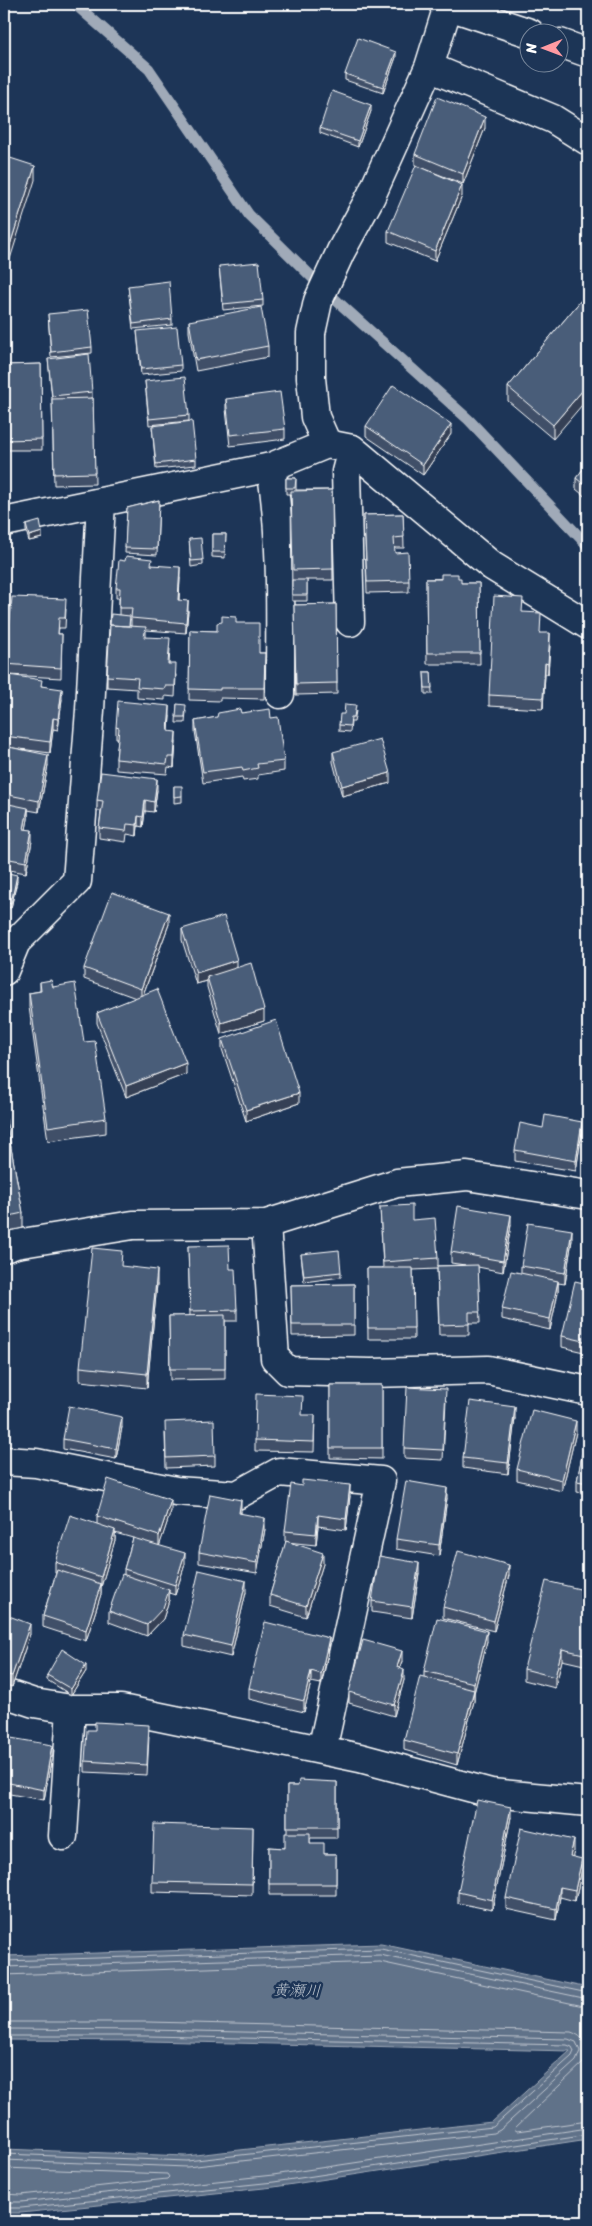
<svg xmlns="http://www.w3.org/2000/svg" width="592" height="2226" font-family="Sriracha,'Klee One',sans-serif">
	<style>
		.water { fill: #617289; stroke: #a0aab8 }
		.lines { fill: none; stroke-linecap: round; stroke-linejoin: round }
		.shore { stroke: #c0c7d0; stroke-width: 1 }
		.stream { stroke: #a0aab8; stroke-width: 11 }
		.minor-casing { stroke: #fff; stroke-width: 31 }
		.major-casing { stroke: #fff; stroke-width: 31 }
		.minor { stroke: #1d3557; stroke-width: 28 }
		.major { stroke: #1d3557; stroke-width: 28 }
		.wall { fill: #405068; stroke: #fff; fill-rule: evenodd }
		.shaded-wall { fill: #344155; stroke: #fff }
		.building { fill: #4a5d79; stroke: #fff }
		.labels { text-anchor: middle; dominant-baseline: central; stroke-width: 5; stroke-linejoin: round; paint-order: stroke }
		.water-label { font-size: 16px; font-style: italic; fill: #b8c0ca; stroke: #1d3557 }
	</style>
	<rect width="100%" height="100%" fill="#1d3557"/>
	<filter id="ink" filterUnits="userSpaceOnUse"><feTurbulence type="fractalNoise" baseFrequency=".02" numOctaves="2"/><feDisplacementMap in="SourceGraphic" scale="10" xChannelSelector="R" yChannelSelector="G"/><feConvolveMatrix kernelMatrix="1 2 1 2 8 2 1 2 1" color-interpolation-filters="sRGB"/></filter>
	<g filter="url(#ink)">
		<!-- water -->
		<path class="water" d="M381,1944L588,1988V2139L274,2187L21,2213H4V2149L186,2156L492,2122L570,2051L148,2041L4,2040V1956Z"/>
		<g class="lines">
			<!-- shore -->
			<path class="shore" d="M4,1961L381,1949L588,1993
				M4,1967L380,1955L588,1999
				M4,1975L380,1962L588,2007
				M4,2022H148L571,2032C584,2036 590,2047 585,2061L514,2129L517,2131L588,2121
				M4,2029L148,2030L568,2039L576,2042L580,2051L576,2061L500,2130L494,2133L187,2167L4,2160
				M4,2036H148L567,2045L572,2047L574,2051L572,2056L493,2127L187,2161L4,2154
				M4,2168L167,2174L169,2177L167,2179L21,2195L4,2194
				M4,2202H21L273,2175L588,2128
				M4,2208H21L274,2182L588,2134"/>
			<!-- stream -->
			<path class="stream" d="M75,4L149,69L249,215L327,292L469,420L588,546"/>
			<defs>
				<path id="minor" d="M448,6L429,67L371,196L341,251L318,301L311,333V378L315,417L327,444L352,449L492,566L588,625
					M429,67L553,119L588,141
					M271,467C283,542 280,619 280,694
					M4,522L271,467L327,444
					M350,622L346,472L352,449
					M4,971L16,942L77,881L90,710L101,502
					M266,1224L275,1358L288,1371L371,1373L488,1370L588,1391
					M4,1248L16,1244L133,1225L266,1224L397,1183L467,1176L588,1195
					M4,1461L36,1463L176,1491L237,1495L279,1472L381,1481L322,1750
					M4,1693L34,1703L71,1709H121L360,1758L491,1793L588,1802
					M63,1836L71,1709"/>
				<path id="major" d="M443,4L530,33
					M560,43L588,53"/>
			</defs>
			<!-- minor casing -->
			<use href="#minor" class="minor-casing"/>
			<!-- major casing -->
			<use href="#major" class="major-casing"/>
			<!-- minor -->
			<use href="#minor" class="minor"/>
			<!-- major -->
			<use href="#major" class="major"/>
		</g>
		<!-- wall -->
		<path class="wall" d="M396,57L383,93L345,80V74Z
			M371,111L358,147L320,133V128Z
			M485,128L463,184L415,165V154Z
			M462,196L435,261L388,242V231Z
			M219,266L263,300V306L223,310Z
			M128,286L172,319V325L133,329Z
			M588,292L553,439L508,401V387Z
			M48,314L92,347V353L51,357Z
			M189,321L268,346V357L196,371L189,332Z
			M137,331L181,365V371L141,375Z
			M48,359L92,392V398L86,399L93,398L95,484L54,485L52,399Z
			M41,364L42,450H4V365Z
			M145,381L189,415V421L149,425Z
			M226,399L285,429V439L230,446L226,409Z
			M152,426L196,459V465L156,469Z
			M366,426L451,434L423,475L366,436Z
			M588,463V499L576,489V478Z
			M286,478H296V490H332L333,580H307V601H292L291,494H286Z
			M159,500L157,555L125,553L127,508Z
			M403,514L404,548H394L395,553L409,581V592L367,593L364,515Z
			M26,525L42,538L29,541L26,531Z
			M212,534H226L225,558L212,557Z
			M189,539L203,560V565L191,567Z
			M152,565L180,578L179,600L188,611L186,633L146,630V637L170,649L169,664L176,675L175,697L165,696V700L137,698V689L107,687V676L119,614V598H116V588ZM130,619H131V626H129Z
			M458,578L461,583H479L480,664H427L426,579Z
			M336,604L337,694L296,695L294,605Z
			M66,609L65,628H59L58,634H62L61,678L9,675L42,686L62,699L58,730L53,729L50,753L13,748L48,765L39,812L28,810V819L26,829L32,841L26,873L4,869V710L9,675H4V645L8,639Z
			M523,612L550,644L548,674H545L543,709L489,706V695Z
			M236,623L259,653H265L264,699L220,698V701L189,700L190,630L217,631Z
			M424,672H431L432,694H425Z
			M177,704L186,711L185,723H176Z
			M356,711L354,722H351L350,732L339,731V725L344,714Z
			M241,713L271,718L284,761V771L258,775V779L243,781L242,777L203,783L195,731V721Z
			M170,716L169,731L176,742L174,768L168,767L167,774L116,770V759L118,738H116V727Z
			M333,752L390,783L342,796L333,762Z
			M174,786L182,796V802L174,803Z
			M157,790L154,812L145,811L143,827L138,826L137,836L127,834L126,842L99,838V828L101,811H97V800Z
			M4,872L17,881L11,908L4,907Z
			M169,924L143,995L186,1074L126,1097L97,1023V1013L136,998L84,979V968Z
			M182,929L237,967L264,1021L221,1034L207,987V981L196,984L182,940Z
			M40,982L53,987L106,1118V1133L48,1141L29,1007V993L40,991Z
			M222,1039L299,1103L246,1121L222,1049Z
			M4,1110L23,1213V1228L4,1232Z
			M543,1128L582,1132L576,1171L515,1161V1150Z
			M380,1207L412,1220L438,1258V1266L465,1265L451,1263V1252L511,1225L503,1272L478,1267L480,1323H469V1335H439L437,1269L413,1270L414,1339H368L367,1268H383Z
			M572,1240L565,1284L558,1283V1292L550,1330L502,1319V1309L521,1273V1266Z
			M188,1246L230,1269L237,1310V1321H225V1379L170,1380L169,1316H190Z
			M301,1254L341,1272V1277L304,1282Z
			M588,1261V1353L562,1347V1336L585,1284V1277Z
			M157,1284L147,1388L80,1381V1367Z
			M354,1284V1335L292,1336L291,1285Z
			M330,1385H382V1459L330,1458Z
			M446,1400L443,1460L404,1458V1448Z
			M315,1415L314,1452L255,1451V1440Z
			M515,1418L508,1474L463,1468V1458Z
			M588,1425V1494L577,1492V1481Z
			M122,1427L116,1459L63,1449V1439Z
			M576,1432L562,1491L517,1480V1469Z
			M165,1433L215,1456V1466L166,1468Z
			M350,1496L346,1530L318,1526L316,1545L286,1542L323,1564L306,1617L270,1606V1595L286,1542L285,1541V1531Z
			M447,1498L439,1556L396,1549V1539Z
			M171,1511L159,1546L185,1564L175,1595L169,1593V1600L163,1619L147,1636L109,1622V1611L124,1575V1569L133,1538L115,1533V1540L101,1587V1594L86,1641L43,1627V1616L56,1573H55V1562L97,1524V1516Z
			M241,1511V1514L265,1529L257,1573L199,1563V1552Z
			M419,1573L412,1618L372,1612V1601Z
			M509,1575L494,1631L443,1618V1607Z
			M588,1591V1666L562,1660L555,1688L524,1680V1669Z
			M246,1592L231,1657L184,1646V1635Z
			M4,1614L30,1634L12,1687L4,1684Z
			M487,1641L474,1693V1701L457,1765L404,1750V1740L424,1677V1671Z
			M329,1648L321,1684L311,1682L304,1712L249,1699V1688Z
			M402,1661L400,1668L404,1680L394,1716L349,1703V1692Z
			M86,1671L71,1695L47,1680V1675Z
			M149,1736L147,1775L85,1772V1761Z
			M4,1743L52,1756L44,1800L4,1793Z
			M337,1782V1838H310V1843L324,1854H336V1895H269V1847L285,1848L287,1833V1786H298Z
			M511,1817L492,1910L458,1903V1892Z
			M253,1827L252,1895L152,1892V1882Z
			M574,1851L572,1857L582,1869L575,1901L560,1897L556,1920L506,1909V1898Z
			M588,1876V1898L586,1897V1887Z"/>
		<!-- shaded-wall -->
		<path class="shaded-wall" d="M396,52V57L383,93V87Z
			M371,105V111L358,147V141Z
			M485,117V128L463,184V174Z
			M35,166V180L4,278V264Z
			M462,185V196L435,261V251Z
			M588,384V398L553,439V425Z
			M451,424V434L423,475V465Z
			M42,532V538L29,541V536Z
			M180,567V578L178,610V600Z
			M188,601V611L186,633V623Z
			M550,633V644L548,674V664Z
			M545,663V674L543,709V698Z
			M62,689V699L58,730V719Z
			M170,706V716L168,741V731Z
			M53,718V729L50,753V742Z
			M176,732V742L174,768V757Z
			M48,755V765L39,812V801Z
			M390,773V783L342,796V786Z
			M157,779V790L154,812V802Z
			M145,800V811L143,827V817Z
			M28,808V819L24,840V829Z
			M138,816V826L137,836V825Z
			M32,830V841L26,873V862Z
			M17,875V881L11,908V903Z
			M169,913V924L141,1000V989Z
			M237,960V971L207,977V981L196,984V973Z
			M264,1010V1021L221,1034V1023Z
			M186,1063V1074L126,1097V1086Z
			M299,1093V1103L246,1121V1110Z
			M582,1122V1132L576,1171V1161Z
			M511,1215V1225L503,1272V1261Z
			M572,1230V1240L565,1284V1273Z
			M157,1270V1284L147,1388V1374Z
			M558,1281V1292L550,1330V1319Z
			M515,1407V1418L508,1474V1463Z
			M122,1417V1427L116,1459V1449Z
			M576,1421V1432L562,1491V1480Z
			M350,1485V1496L346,1530V1519Z
			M447,1488V1498L439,1556V1545Z
			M171,1500V1511L159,1547V1536Z
			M241,1500V1511L239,1524V1513Z
			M318,1515V1526L316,1545V1534Z
			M265,1518V1529L257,1573V1563Z
			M115,1530V1540L101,1587V1594L86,1641V1630L101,1584V1577Z
			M185,1553V1564L175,1595V1585Z
			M323,1553V1564L306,1617V1606Z
			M419,1563V1573L412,1618V1607Z
			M509,1565V1575L494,1631V1621Z
			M246,1581V1592L231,1657V1646Z
			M169,1590V1600L163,1619L147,1636V1625Z
			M30,1624V1634L12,1687V1676Z
			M487,1631V1641L474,1693V1701L457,1765V1754L474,1691V1683Z
			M329,1638V1648L321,1684V1674Z
			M562,1649V1660L555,1688V1677Z
			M402,1651V1661L397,1678V1667Z
			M86,1665V1671L71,1695V1689Z
			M404,1670V1680L394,1716V1705Z
			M311,1671V1682L304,1712V1701Z
			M52,1745V1756L44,1800V1790Z
			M511,1807V1817L492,1910V1900Z
			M574,1840V1851L570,1867V1856Z
			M582,1859V1869L575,1901V1890Z
			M560,1887V1897L556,1920V1909Z"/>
		<!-- building -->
		<path class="building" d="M358,38L396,52L383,87L345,74Z
			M332,91L371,105L358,141L320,128Z
			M437,97L485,117L463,174L415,154Z
			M4,156L35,166L4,264Z
			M416,165L462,185L435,251L388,231Z
			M259,262L263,300L223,304L219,266Z
			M169,281L172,319L133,324L128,286Z
			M588,292V384L553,425L508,387Z
			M261,307L268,346L196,360L189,321Z
			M88,310L92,347L51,352L48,314Z
			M177,327L181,365L141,369L137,331Z
			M89,354L92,392L52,396L48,359Z
			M41,364L42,439L4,440V365Z
			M185,377L189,415L149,419L145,381Z
			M393,385L451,424L423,465L366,426Z
			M280,392L285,429L230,435L226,399Z
			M93,398L95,473L54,474L52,399Z
			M192,421L196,459L156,464L152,426Z
			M588,463V488L576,478Z
			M286,478H296L295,488H286Z
			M332,490L333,569L293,570L291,491Z
			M159,500L157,549L125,548L127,508Z
			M403,514L404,537L394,538L395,553L408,552L409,581L367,582L364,515Z
			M40,521L42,532L29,536L26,525Z
			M212,534H226L225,552H212Z
			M201,538L203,560L191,561L189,539Z
			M126,556L152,559L151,565L180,567L178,600L188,601L186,623L131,618L132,608H119L120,588H116L119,560L125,561Z
			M441,574H458V578H461V583H479L480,653H427L426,579H441Z
			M292,580H307V595H292Z
			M494,596L523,598L522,612L541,613L540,633H550L548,664L545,663L543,698L489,695Z
			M12,597L66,599L65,618H59L58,634H62L61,668L4,664V640L8,639Z
			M336,604L337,683L296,684L294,605Z
			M111,614L130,616L129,626L110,625Z
			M222,616L236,617V623H259V653H265L264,688H220V690L189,689L190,630L217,631V623L222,622Z
			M110,625L146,627L144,637L170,638L168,664H176L175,686H165V689L137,687L138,678L107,676Z
			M424,672H431L432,688H425Z
			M9,675L42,680L41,686L62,689L58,719L53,718L50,742L4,736V709Z
			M118,701L170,706L168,731L176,732L174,757H168L167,764L116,759L119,728L116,727Z
			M177,704L186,705L185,717H176Z
			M345,704L356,705L354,717H351L350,726L339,725L340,714H344Z
			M240,709L241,713L270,709L271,718L278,717L284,761L257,764L258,768L243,771L242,767L203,772L195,721L217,717L218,713Z
			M380,739L390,773L342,786L333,752Z
			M4,746L48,755L39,801L4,794Z
			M101,772L157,779L154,802L145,800L143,817L138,816L137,825L127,824L126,831L99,828L103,801L97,800Z
			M174,786H182V796L174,797Z
			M4,803L28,808L24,829L32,830L26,862L4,858Z
			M4,872L17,875L11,903L4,901Z
			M112,892L169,913L141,989L84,968Z
			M224,916L237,960L196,973L182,929Z
			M251,963L264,1010L221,1023L207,977Z
			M51,980L53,987L75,983L84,1042L95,1041L106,1118L48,1127L29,993L41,991L40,982Z
			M157,989L186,1063L126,1086L97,1013Z
			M276,1020L299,1093L246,1110L222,1039Z
			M4,1110L23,1213L4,1217Z
			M545,1115L582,1122L576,1161L515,1150L520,1123L543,1128Z
			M412,1205V1220L435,1218L438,1258L383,1262L380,1207Z
			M458,1206L511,1215L503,1261L451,1252Z
			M528,1223L572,1230L565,1273L521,1266Z
			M229,1245L230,1269H235L237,1310L190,1311L188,1246Z
			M92,1248L122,1251L121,1266L157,1270L147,1374L80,1367Z
			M339,1250L341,1272L304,1276L301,1254Z
			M588,1261V1278L585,1277Z
			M478,1265L480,1312H469V1324L439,1325L437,1266Z
			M367,1268H413L414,1328H368Z
			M511,1271L558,1281L550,1319L502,1309Z
			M575,1281L588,1284V1342L562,1336Z
			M354,1284V1325H292L291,1285Z
			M225,1315V1369H170L169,1316Z
			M330,1385H382V1448H330Z
			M407,1387L446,1389L443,1450L404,1448Z
			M256,1394L303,1396L302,1415H315L314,1442L255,1440Z
			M470,1401L515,1407L508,1463L463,1458Z
			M69,1406L122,1417L116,1449L63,1439Z
			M532,1410L576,1421L562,1480L517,1469Z
			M214,1420L215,1456L166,1458L165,1422Z
			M588,1425V1483L577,1481Z
			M108,1479L171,1500L159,1536L97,1516Z
			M302,1480L350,1485L346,1519L318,1515L316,1534L285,1531L291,1484L302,1486Z
			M406,1481L447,1488L439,1545L396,1539Z
			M210,1494L241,1500L239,1513L265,1518L257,1563L199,1552Z
			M70,1515L115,1530L101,1577L55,1562Z
			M133,1538L185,1553L175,1585L124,1569Z
			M286,1541L323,1553L306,1606L270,1595Z
			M458,1551L509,1565L494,1621L443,1607Z
			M379,1556L419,1563L412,1607L372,1601Z
			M57,1570L101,1584L86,1630L43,1616Z
			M199,1570L246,1581L231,1646L184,1635Z
			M122,1574L169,1590L163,1608L147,1625L109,1611Z
			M546,1581L588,1591V1655L562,1649L555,1677L524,1669Z
			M4,1614L30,1624L12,1676L4,1674Z
			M437,1618L487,1631L474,1683L424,1671Z
			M265,1622L329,1638L321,1674L311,1671L304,1701L249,1688Z
			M363,1640L402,1651L397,1667L404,1670L394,1705L349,1692Z
			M62,1649L86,1665L71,1689L47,1675Z
			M420,1676L474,1690L457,1754L404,1740Z
			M95,1722L149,1725L147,1765L85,1761L87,1730H95Z
			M5,1737L52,1745L44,1790L4,1782V1743Z
			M299,1780L337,1782V1827H287V1786H298Z
			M477,1800L511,1807L492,1900L458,1892Z
			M154,1824L253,1827L252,1884L152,1882Z
			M521,1828L574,1840L570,1856L582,1859L575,1890L560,1887L556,1909L506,1898Z
			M285,1833H310V1843H324V1854H336V1884H269V1847L285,1848Z
			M588,1876V1887H586Z"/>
	</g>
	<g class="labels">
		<!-- water labels -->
		<g class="water-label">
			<text transform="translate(297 1990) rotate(2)">黄瀬川</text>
		</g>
	</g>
	<!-- margin -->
	<rect width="592" height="2226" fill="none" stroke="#1d3557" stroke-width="20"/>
	<rect x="10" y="10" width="572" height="2206" fill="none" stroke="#fff" stroke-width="2" filter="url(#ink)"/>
	<!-- north arrow -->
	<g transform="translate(544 48) rotate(269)"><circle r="24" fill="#1d3557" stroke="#77869a"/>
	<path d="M0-4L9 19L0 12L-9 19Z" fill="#ff9aa2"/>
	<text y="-8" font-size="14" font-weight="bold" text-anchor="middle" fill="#ffffff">N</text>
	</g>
</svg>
